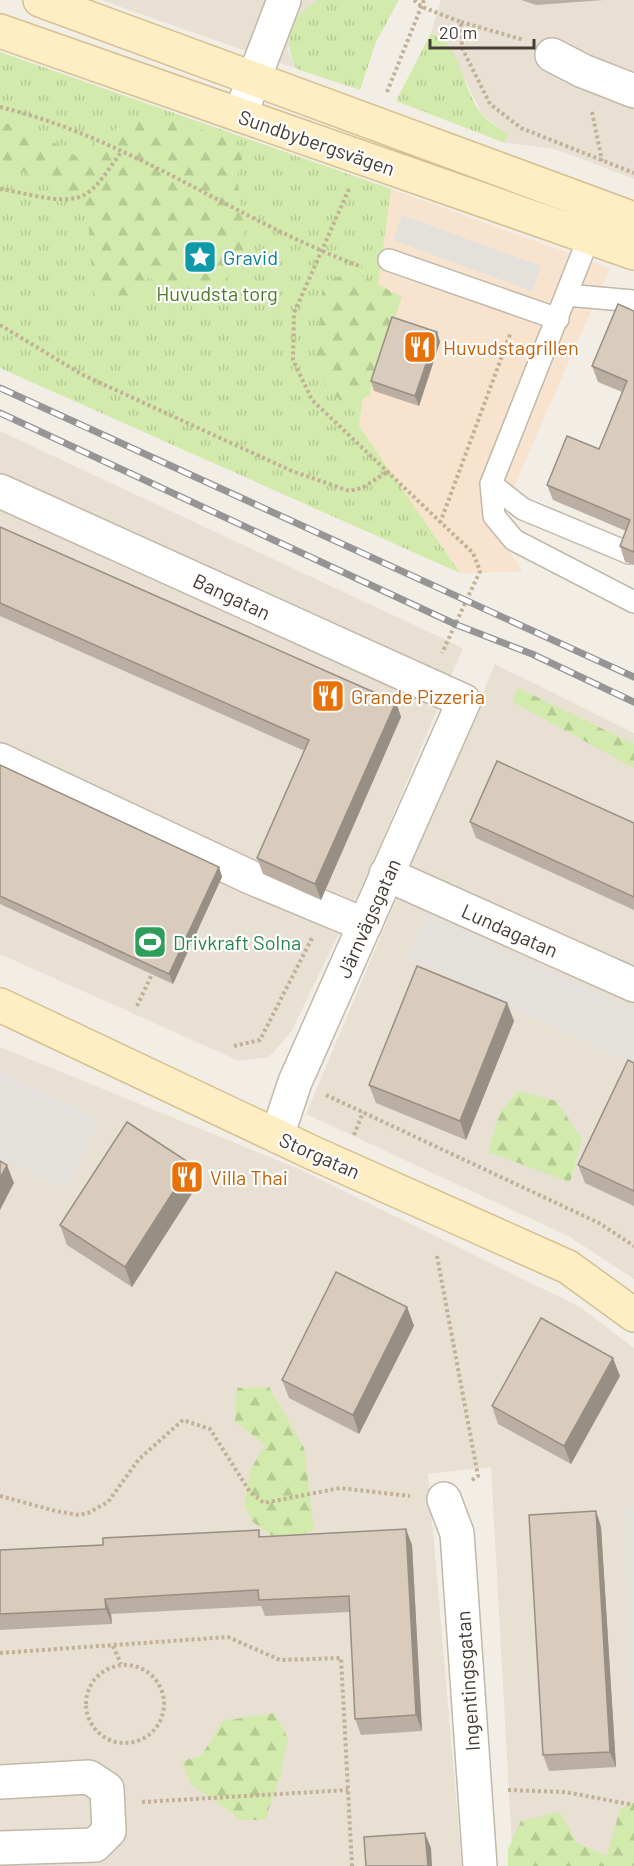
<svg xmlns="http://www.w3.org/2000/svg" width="634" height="1866" font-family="Barlow,sans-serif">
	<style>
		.residential { fill: #e8e0d3 }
		.commercial { fill: #f7e3ce }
		.grass { fill: url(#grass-tufts) }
		.forest { fill: url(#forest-firs) }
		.parking { fill: #e4e1dd }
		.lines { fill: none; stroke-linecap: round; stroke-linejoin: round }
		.lane-casing { stroke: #c2b8aa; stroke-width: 24 }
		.street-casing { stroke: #c2b8aa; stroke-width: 36 }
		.secondary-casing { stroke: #d6c092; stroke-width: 36 }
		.path { stroke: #c2b097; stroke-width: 4; stroke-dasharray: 3 3; stroke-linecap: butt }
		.lane { stroke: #fff; stroke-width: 21 }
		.street { stroke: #fff; stroke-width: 33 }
		.secondary { stroke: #ffedc3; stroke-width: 33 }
		.rail-casing { stroke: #959595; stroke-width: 7 }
		.rail { stroke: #fff; stroke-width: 4.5; stroke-dasharray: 14; stroke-linecap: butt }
		.wall { fill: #bbafa3 }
		.shaded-wall { fill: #988f84 }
		.building { fill: #d9ccbd; stroke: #988f84; stroke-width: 1.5 }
		.labels { text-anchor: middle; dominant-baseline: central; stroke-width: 4.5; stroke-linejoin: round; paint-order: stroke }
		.street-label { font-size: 20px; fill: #463e34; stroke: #fff }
		.culture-label { font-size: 20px; fill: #0d838f; stroke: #fff; text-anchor: start }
		.park-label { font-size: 20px; fill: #4b7b24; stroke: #fff }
		.food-label { font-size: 20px; fill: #c56008; stroke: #fff; text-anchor: start }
		.leisure-label { font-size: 20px; fill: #27864d; stroke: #fff; text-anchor: start }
	</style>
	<defs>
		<pattern id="grass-tufts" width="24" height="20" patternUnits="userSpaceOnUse" patternTransform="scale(1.5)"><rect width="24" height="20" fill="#d2eaab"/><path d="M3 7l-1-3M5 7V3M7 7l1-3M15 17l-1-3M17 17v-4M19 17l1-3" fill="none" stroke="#b6ca94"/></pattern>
		<pattern id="forest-firs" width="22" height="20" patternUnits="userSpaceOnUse" patternTransform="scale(1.5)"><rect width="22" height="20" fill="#d2eaab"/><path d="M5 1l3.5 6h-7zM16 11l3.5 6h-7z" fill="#b6ca94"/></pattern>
	</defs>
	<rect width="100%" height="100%" fill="#f3eee5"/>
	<!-- residential -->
	<path class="residential" d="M101,0H319L309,6L287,49L297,69Z
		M441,0H634V179L555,149L505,143L508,134L482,114L450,49L438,35L431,33Z
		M0,431L463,648L368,874L291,1032L269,1057L239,1061L0,954Z
		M495,664L634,733V1279L570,1237L306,1114Z
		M0,1047L299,1169L580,1307L634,1348V1866H513L491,1467L428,1474L462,1866H0Z"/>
	<!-- commercial -->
	<path class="commercial" d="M391,189L610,268L495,530L523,572L460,573L359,426Z"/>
	<!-- grass -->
	<path class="grass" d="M319,0H399L376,42L360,90L297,69C281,37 288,18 319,0Z
		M431,33C462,44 462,92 482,114C489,122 500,128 508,134L505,143L396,101Z
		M0,52L391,189L359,426L460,573L0,368Z"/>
	<!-- forest -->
	<path class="forest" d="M156,116L217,134L245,149L237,176L248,264L178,309L149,276L135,301H94L88,215C58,188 38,176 0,163V123L27,126L76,156L123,124Z
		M353,271L402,297L369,395L348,407L326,388L316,356L323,283Z
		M518,688L634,744V768L513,702Z
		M518,1091L556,1101L582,1139L570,1182L488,1152L499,1114Z
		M269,1387L304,1448L314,1531L276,1539L253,1522L244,1505L251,1469L265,1445L235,1421L237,1388Z
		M274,1713L288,1738L280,1776L265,1820H241L191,1784L182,1761L201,1756L223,1721Z
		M634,1803V1866H508V1849L521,1821L560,1812L577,1843L607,1856L620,1809Z"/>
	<!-- parking -->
	<path class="parking" d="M402,215L541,266L532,291L393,240Z
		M426,913L634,1009V1064L408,958Z
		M0,1071L100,1119L66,1189L0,1157Z
		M634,1508V1737H629L626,1509Z"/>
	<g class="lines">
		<defs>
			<path id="lane" d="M593,227L491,484L494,516L514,540L634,602
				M389,260L558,319
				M566,295L634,301
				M491,484L523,509L629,553"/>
			<path id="street" d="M552,55L583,71L634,91
				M240,115L284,0
				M0,491L464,701L295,1082L277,1136
				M0,760L250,877L365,925
				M386,874L634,985
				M444,1499L457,1533L480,1866
				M0,1782L89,1777L107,1789L109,1831L95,1845L0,1848"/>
			<path id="secondary" d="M40,0L634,219
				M0,31L634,253
				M0,1005L313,1153L568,1267L634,1315"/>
		</defs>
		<!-- lane casing -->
		<use href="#lane" class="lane-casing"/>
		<!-- street casing -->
		<use href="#street" class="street-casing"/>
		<!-- secondary casing -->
		<use href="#secondary" class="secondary-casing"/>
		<!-- path -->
		<path class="path" d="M414,0L422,7L461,22L462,48L490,104L521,128L634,173
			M461,22L524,40
			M387,92L424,0
			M0,107C132,139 237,221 362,267
			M592,112L602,161
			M0,189C24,192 65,207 86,194C100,185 112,164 122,151
			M349,189L294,313L293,360L312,400L473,553L480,571L442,653
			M0,325L83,375L292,471L349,491L362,488L387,472
			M440,523L511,332
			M137,1006L152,974
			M234,1046L260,1040L312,938
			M326,1095L599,1223L634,1246
			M354,1135L363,1112
			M437,1256L478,1476L472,1480
			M0,1496L56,1511L79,1515L88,1513L108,1502L139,1459L183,1420L210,1429L250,1492L264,1503L340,1488L410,1496
			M113,1646L121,1664
			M0,1653L228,1637L280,1660L341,1658L352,1866
			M86 1704a39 39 0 1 1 78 0a39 39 0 1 1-78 0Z
			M508,1790L565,1792L634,1805
			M142,1802L348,1790"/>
		<!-- lane -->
		<use href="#lane" class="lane"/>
		<!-- street -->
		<use href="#street" class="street"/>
		<!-- secondary -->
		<use href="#secondary" class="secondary"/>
		<defs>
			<path id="rail" d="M0,388L634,677
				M0,413L457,625L532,654L634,702"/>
		</defs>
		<!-- rail casing -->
		<use href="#rail" class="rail-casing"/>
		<!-- rail -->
		<use href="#rail" class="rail"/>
	</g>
	<!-- wall -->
	<path class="wall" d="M521,0H604L536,5Z
		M634,311V565L625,562L620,546L626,531L553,500L547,485L599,449L622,392L598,382L592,366Z
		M437,332L440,342L419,406L374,391L371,381Z
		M0,527L396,702L401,717L321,900L263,874L257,858L305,751L0,616Z
		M0,765L219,867L222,877L173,984L0,904Z
		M470,822L634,823V910L476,838Z
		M507,1003L514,1021L466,1140L376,1103L369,1085Z
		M634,1063V1206L585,1183L578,1165Z
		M198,1184L132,1287L67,1245L60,1225Z
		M407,1307L414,1326L359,1434L289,1398L282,1380Z
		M620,1376L571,1464L498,1424L492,1406Z
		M596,1511L601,1527L616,1767L549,1771L543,1755Z
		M406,1529L412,1545L422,1731L361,1735L355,1719L350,1612L265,1616L261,1606L111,1614L112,1624L0,1630V1550Z"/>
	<!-- shaded-wall -->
	<path class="shaded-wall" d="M437,332L440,342L419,406L415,396Z
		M396,702L401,717L321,900L315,884Z
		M219,867L222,877L173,984L169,974Z
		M507,1003L514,1021L466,1140L460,1121Z
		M191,1164L198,1184L132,1287L125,1267Z
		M7,1165L14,1183L0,1210V1178Z
		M407,1307L414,1326L359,1434L353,1415Z
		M613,1358L620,1376L571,1464L564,1446Z
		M596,1511L601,1527L616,1767L610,1752Z
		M406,1529L412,1545L422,1731L416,1715Z
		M105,1599L111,1614L112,1624L106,1609Z
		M425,1833L431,1848L432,1866H428Z"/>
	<!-- building -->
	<path class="building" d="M618,304L634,311V552L620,546L630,520L547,485L567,436L599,449L627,381L592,366Z
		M392,317L437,332L415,396L371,381Z
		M0,527L396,702L315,884L257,858L309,740L0,603Z
		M497,761L634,823V897L470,822Z
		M0,765L219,867L169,974L0,896Z
		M417,966L507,1003L460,1121L369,1085Z
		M628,1060L634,1063V1191L578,1165Z
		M127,1122L191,1164L125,1267L60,1225Z
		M0,1161L7,1165L0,1178Z
		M336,1272L407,1307L353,1415L282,1380Z
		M541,1318L613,1358L564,1446L492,1406Z
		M596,1511L610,1752L543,1755L529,1515Z
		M406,1529L416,1715L355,1719L349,1596L259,1600L258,1590L105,1599L106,1609L0,1614V1550L103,1545V1538L259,1530V1537Z
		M425,1833L428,1866H366L364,1837Z"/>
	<!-- icons -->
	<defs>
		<symbol id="sight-square" viewBox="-11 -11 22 22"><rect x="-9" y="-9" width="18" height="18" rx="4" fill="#0f9aa8" stroke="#fff"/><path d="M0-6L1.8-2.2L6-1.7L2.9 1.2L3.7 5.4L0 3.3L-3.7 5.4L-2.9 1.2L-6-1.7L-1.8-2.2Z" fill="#fff"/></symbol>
		<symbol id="restaurant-square" viewBox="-11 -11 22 22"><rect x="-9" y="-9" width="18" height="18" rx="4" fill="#e8710a" stroke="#fff"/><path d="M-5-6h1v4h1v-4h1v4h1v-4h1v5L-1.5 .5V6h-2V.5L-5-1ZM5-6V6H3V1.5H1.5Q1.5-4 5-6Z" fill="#fff"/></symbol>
		<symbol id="stadium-square" viewBox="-11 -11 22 22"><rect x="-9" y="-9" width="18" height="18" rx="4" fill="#2e9e5b" stroke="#fff"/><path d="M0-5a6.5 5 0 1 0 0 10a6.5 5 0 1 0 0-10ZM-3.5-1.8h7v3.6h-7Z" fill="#fff"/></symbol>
	</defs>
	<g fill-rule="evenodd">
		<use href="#sight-square" x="181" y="238" width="38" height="38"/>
		<use href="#restaurant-square" x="401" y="328" width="38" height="38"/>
		<use href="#restaurant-square" x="309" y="677" width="38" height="38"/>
		<use href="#stadium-square" x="131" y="923" width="38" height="38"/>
		<use href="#restaurant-square" x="168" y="1158" width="38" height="38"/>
	</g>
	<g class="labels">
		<!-- street labels -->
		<g class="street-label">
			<text transform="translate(317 142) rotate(19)">Sundbybergsvägen</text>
			<text transform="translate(232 596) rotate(25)">Bangatan</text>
			<text transform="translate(368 918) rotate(-66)">Järnvägsgatan</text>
			<text transform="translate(510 930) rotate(24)">Lundagatan</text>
			<text transform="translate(320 1155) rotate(24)">Storgatan</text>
			<text transform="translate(467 1681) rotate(-94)">Ingentingsgatan</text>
		</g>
		<!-- culture labels -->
		<g class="culture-label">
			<text x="223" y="257">Gravid</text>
		</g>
		<!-- park labels -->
		<g class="park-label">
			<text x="217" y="293">Huvudsta torg</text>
		</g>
		<!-- food labels -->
		<g class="food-label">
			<text x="443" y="347">Huvudstagrillen</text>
			<text x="351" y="696">Grande Pizzeria</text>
			<text x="210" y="1177">Villa Thai</text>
		</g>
		<!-- leisure labels -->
		<g class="leisure-label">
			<text x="173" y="942">Drivkraft Solna</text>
		</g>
	</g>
	<!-- scale -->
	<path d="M430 39v9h104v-9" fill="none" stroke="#463e34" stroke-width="3"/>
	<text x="439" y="39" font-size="18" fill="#463e34" stroke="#ffffff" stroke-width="4.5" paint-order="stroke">20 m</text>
</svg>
